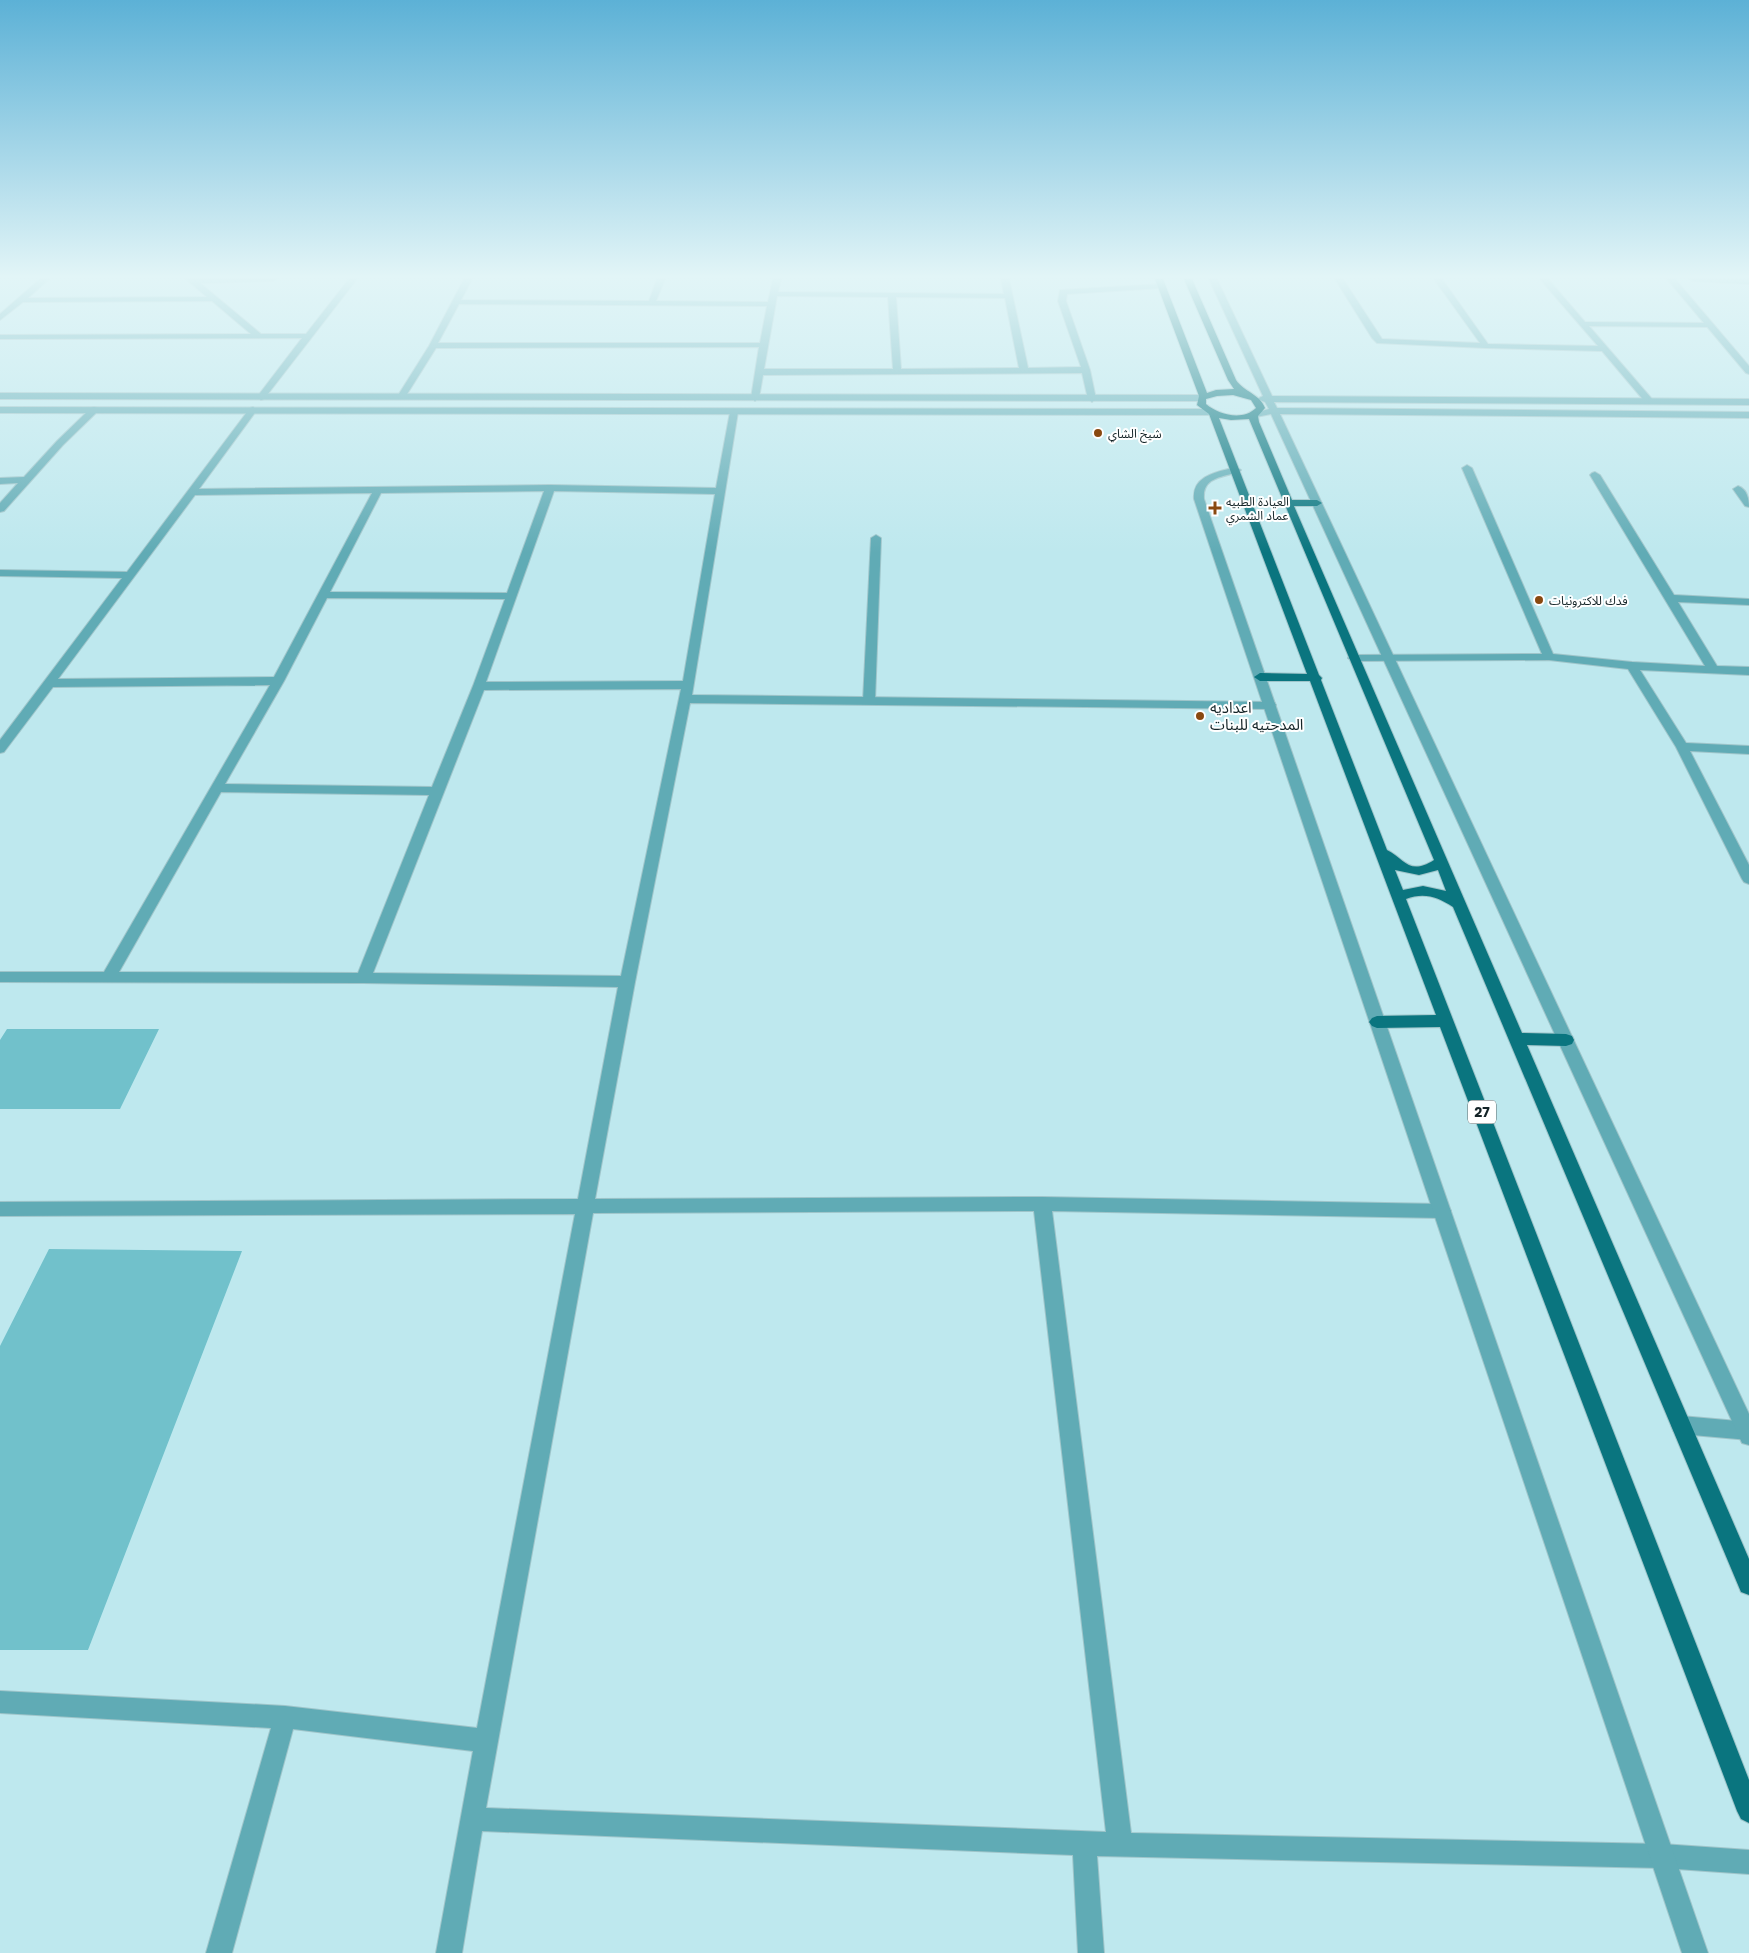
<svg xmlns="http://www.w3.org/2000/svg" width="1749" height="1953" font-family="Poppins,'Noto Sans Arabic',sans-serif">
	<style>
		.green { fill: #71c1cb }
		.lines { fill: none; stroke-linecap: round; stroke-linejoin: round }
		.service-casing { stroke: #9fc5ca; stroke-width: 2 }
		.minor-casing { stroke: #9fc5ca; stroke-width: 2 }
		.tertiary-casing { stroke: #9fc5ca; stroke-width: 2 }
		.primary-casing { stroke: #9fc5ca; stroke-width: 2 }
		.service { fill: #60abb5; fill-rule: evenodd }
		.minor { fill: #60abb5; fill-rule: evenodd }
		.tertiary { fill: #60abb5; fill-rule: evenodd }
		.primary { fill: #0a757f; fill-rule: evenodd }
		.poi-dot { fill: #894910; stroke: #fff; stroke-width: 2 }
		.labels { text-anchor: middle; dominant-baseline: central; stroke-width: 4; stroke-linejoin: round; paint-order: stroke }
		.far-poi-label { font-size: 12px; fill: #142427; stroke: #fff; text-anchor: start }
		.shield { fill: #fff; stroke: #5a6668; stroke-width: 1 }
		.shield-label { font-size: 14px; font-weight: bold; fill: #142427 }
		.poi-label { font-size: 15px; fill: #142427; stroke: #fff; text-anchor: start }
	</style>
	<rect width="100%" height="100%" fill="#bee8ee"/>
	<!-- green -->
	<path class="green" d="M7,1029H159L120,1109H0V1040Z
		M49,1249L242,1251L88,1650H0V1346Z"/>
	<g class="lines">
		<defs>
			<path id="service" d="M876,535L881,538L875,701L869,704L863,701L871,538Z"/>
			<path id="minor" d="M40,279H49L28,298L207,297L186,279H277L273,281L200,283L261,334H306L349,279H357L264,399L261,400L257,397L302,338L0,339V335L251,334L212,301L23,302L0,320V314Z
				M464,279H472L461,300L649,301L657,279H665L656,301L768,302L773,279H781L778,292L1004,294L1001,279H1009L1028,368L1081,367L1058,301L1060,290L1162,284L1166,286L1162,288L1067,294L1066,301L1090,370L1096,399L1092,402L1088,399L1082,373L763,375L759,398L755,401L751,398L759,347L436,348L404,399H398L397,397L429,346ZM777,296L888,297L893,369H764ZM896,297L1005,298L1019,368L901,369ZM459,304L767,306L760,343H438Z
				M1335,279H1343L1382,339L1480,343L1434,279H1442L1488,344L1598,346L1540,279H1548L1585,322L1710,323L1714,325L1710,327L1589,326L1652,399L1653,401L1649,404L1646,403L1602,351L1486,348L1377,343L1372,338Z
				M1689,279L1749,280V284L1693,281Z
				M94,407L97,408V412L63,445L4,511L0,512V503L18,483L0,484V478L24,477L57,441L91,408Z
				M253,407L257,410L199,489L550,485L716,488L730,412L734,409L737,410L738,412L692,695L1274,702L1276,705L1270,709L690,703L635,982L595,1199L1042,1197L1442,1204L1448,1206L1451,1211L1448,1216L1442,1218L1052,1211L1131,1833L1662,1844L1749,1850V1874L1662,1868L1097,1856L1104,1953H1078L1073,1855L482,1831L462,1953H436L473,1751L293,1729L232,1953H206L271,1728L0,1713V1691L285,1706L477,1728L575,1214L0,1216V1202L578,1199L618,987L363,983L0,982V972H104L270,685L53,687L4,752L0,753V740L122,578L0,576V570L127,572L250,408ZM544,491L507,593L330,592L381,493ZM554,491L715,494L683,681L486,682ZM372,493L274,677L58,679L195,495ZM327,598L505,599L473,686L432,787L225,784L284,681ZM681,689L621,976L373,973L484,690ZM221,792L429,795L358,973L119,972ZM1034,1211L1106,1832L486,1808L593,1213Z
				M1467,465L1472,468L1553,654L1632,662L1705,666L1590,475L1592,473L1595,472L1600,475L1674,595L1749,599V605L1678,602L1717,666L1749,667V675L1640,670L1686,743L1749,746V754L1690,751L1749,865V884L1744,882L1742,879L1676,747L1628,669L1549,660L1354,661L1348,658L1354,655L1542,654L1462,468Z
				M1738,486C1747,489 1749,499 1749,507L1745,506L1733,489Z
				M1681,1416L1749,1422V1440L1681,1434L1674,1432L1671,1425L1674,1418Z"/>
			<path id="tertiary" d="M1209,279H1217L1272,396L1749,399V405L1274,402L1277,408L1749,412V418L1280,414L1749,1414V1445L1742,1443L1271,414L1256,417L1251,414L1269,409L1265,402L1257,399L1263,396Z
				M1667,279H1675L1749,366V374L1746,373Z
				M0,393L1202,395L1206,398L1202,401L0,399Z
				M0,407L1210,409L1214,412L1210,415L0,413Z
				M1236,467L1241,470L1239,472C1223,477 1202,477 1204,499L1708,1953H1682L1194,499C1192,475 1218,472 1236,467Z"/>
			<path id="primary" d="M1155,279H1163L1207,393L1216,390L1234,389L1228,380L1184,279H1192L1236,380C1244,392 1260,394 1265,408L1258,416L1259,422L1292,500H1317L1322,503L1317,506H1294L1522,1033L1566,1034L1572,1036L1574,1040L1572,1044L1566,1046L1527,1045L1749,1559V1595L1741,1592L1453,907C1438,897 1424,892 1406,899L1749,1780V1823L1741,1819L1737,1811L1440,1027L1377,1028L1372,1026L1369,1022L1372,1018L1377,1016L1436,1015L1310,681H1260L1254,677L1260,673L1307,674L1209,414L1197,405L1199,396ZM1233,395L1251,400L1256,408C1243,421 1219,415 1206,404V399L1217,396ZM1219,418L1231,420L1249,419L1434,860C1409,876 1405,859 1387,850L1321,680L1322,678L1319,675ZM1395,870L1419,875L1438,870L1446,891L1423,886L1403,890Z"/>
		</defs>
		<!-- service casing -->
		<use href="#service" class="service-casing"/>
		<!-- minor casing -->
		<use href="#minor" class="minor-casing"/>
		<!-- tertiary casing -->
		<use href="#tertiary" class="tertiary-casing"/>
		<!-- primary casing -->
		<use href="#primary" class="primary-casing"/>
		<!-- service -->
		<use href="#service" class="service"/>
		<!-- minor -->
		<use href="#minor" class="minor"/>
		<!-- tertiary -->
		<use href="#tertiary" class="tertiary"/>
		<!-- primary -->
		<use href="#primary" class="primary"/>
	</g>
	<!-- sky -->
	<linearGradient id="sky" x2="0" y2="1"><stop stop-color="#5cb1d6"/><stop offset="0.5" stop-color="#e2f5f7"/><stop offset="1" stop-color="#e2f5f7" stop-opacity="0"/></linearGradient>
	<rect width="1749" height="553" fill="url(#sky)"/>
	<!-- markers -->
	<g class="poi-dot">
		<circle cx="1098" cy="433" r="5"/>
		<path d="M1212.5 500.5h5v5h5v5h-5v5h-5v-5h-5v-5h5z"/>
		<circle cx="1539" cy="600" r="5"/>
		<circle cx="1200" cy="716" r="5"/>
	</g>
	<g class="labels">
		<!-- far-poi labels -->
		<g class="far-poi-label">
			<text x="1108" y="433">شيخ الشاي</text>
			<text x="1226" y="501">العيادة الطبيه<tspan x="1226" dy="14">عماد الشمري</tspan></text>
			<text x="1549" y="600">فدك للاكترونيات</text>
		</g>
		<!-- shield labels -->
		<rect class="shield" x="1468" y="1100.5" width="28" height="23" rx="4"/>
		<g class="shield-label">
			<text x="1482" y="1112">27</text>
		</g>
		<!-- poi labels -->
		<g class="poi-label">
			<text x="1210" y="707">اعداديه<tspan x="1210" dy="17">المدحتيه للبنات</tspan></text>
		</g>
	</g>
</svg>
